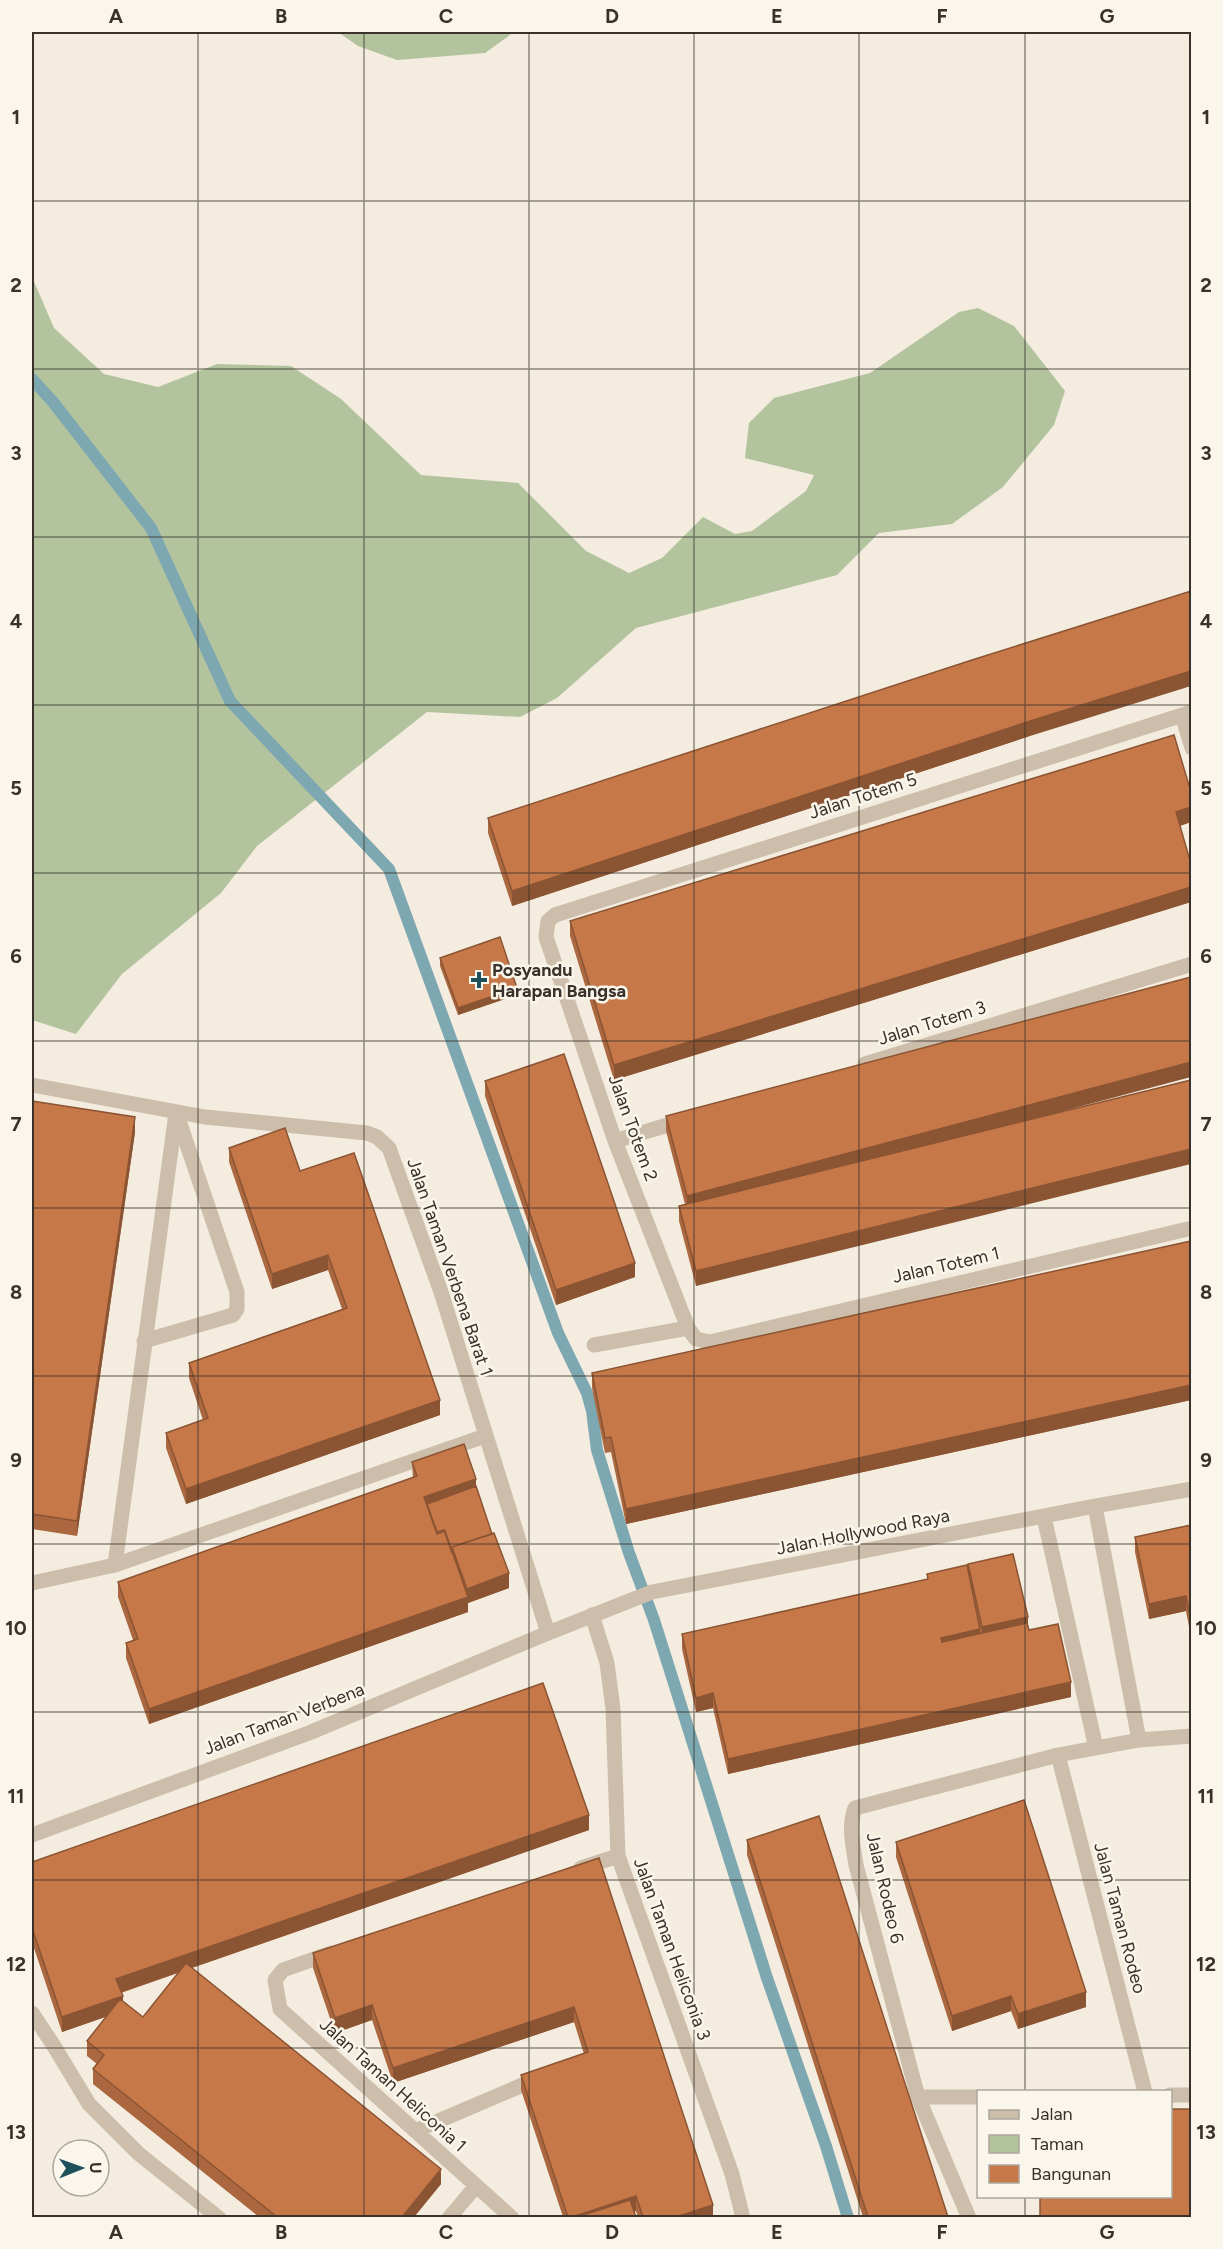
<svg xmlns="http://www.w3.org/2000/svg" width="1223" height="2249" font-family="Figtree,sans-serif">
	<style>
		.green { fill: #b2c39e }
		.lines { fill: none; stroke-linecap: round; stroke-linejoin: round }
		.stream { stroke: #7da8b1; stroke-width: 12 }
		.minor { stroke: #ccbeaa; stroke-width: 15 }
		.wall { fill: #ab673f; fill-rule: evenodd }
		.shaded-wall { fill: #8b5433 }
		.building { fill: #c77849; stroke: #8b5433; stroke-width: 1.5 }
		.grid { fill: none; stroke: #39312a; stroke-width: 1.5; stroke-opacity: 0.55 }
		.poi-dot { fill: #1e505c; stroke: #faf6ec; stroke-width: 2 }
		.labels { text-anchor: middle; dominant-baseline: central; stroke-width: 5; stroke-linejoin: round; paint-order: stroke }
		.street-label { font-size: 18px; fill: #39312a; stroke: #faf6ec }
		.poi-label { font-size: 18px; font-weight: bold; fill: #39312a; stroke: #faf6ec; text-anchor: start }
		.neatline { fill: none; stroke: #39312a; stroke-width: 2 }
		.grid-label { font-size: 20px; text-anchor: middle; font-weight: bold; fill: #39312a }
	</style>
	<rect width="100%" height="100%" fill="#f3ecdf"/>
	<!-- green -->
	<path class="green" d="M338,32H514L485,53L397,60L358,46Z
		M32,277L54,328L104,374L158,387L217,364L291,366L341,399L421,475L518,483L586,551L629,573L662,558L703,517L735,534L752,531L806,491L814,475L745,458L749,423L774,398L870,373L959,312L978,308L1014,326L1065,391L1054,425L1003,487L952,524L879,533L837,575L636,628L557,698L520,717L427,712L257,846L221,893L122,974L76,1034L32,1020Z"/>
	<g class="lines">
		<!-- stream -->
		<path class="stream" d="M32,379L53,402L151,528L230,701L389,869L558,1333L587,1393L592,1411L597,1450L629,1553L654,1620L767,1978L826,2146L848,2218"/>
		<!-- minor -->
		<path class="minor" d="M1192,712L555,915L548,921L546,937L615,1141L688,1328L696,1339L710,1342L1192,1228
			M1182,715L1192,748
			M865,1064L1192,964
			M32,1085L205,1117L367,1133L377,1137L389,1148L441,1292L548,1633
			M615,1141L684,1120
			M144,1341L233,1315L237,1309V1292L177,1115
			M594,1345L688,1328
			M1095,1506L1139,1740
			M1044,1517L1096,1748
			M115,1565L176,1113
			M32,1583L115,1565L485,1436
			M592,1615L607,1663L613,1709L618,1856L732,2174L743,2218
			M1058,1755L1145,2092
			M32,1835L309,1733L548,1633L652,1592L1095,1506L1192,1489
			M581,1868L618,1856
			M331,1953L283,1970L275,1980L280,2009L512,2218
			M32,2013L54,2046L89,2104L139,2154L219,2218
			M1170,2095H1192
			M918,2097H978
			M415,2131L539,2078
			M449,2218L476,2186
			M969,2218L918,2097L856,1865C853,1845 848,1827 855,1808L1058,1755L1139,1740L1192,1736"/>
	</g>
	<!-- wall -->
	<path class="wall" d="M1030,736L512,906L488,833V818Z
		M1191,792V822L1180,826L1191,864V902L614,1080L570,936V921Z
		M440,958L517,995L458,1015L440,966Z
		M485,1081L635,1277L556,1305L485,1096Z
		M32,1101L135,1132L77,1536L32,1529Z
		M666,1116L1039,1117L696,1286L679,1221V1206L685,1204L666,1131Z
		M229,1148L300,1171L440,1415L186,1504L166,1448V1433L203,1420L189,1378V1363L342,1309L328,1270L272,1289L229,1162Z
		M1191,1241V1400L626,1524L611,1452L605,1453L592,1388V1373Z
		M412,1462L476,1486L509,1588L468,1603V1612L149,1724L126,1658V1643L133,1640L118,1597V1582L413,1478Z
		M1191,1525V1637L1186,1611L1149,1619L1135,1552V1537Z
		M968,1564L1028,1626L1029,1630L1071,1697L728,1774L713,1708L696,1712L682,1649V1634L927,1579V1574L968,1571Z
		M589,1830L192,1968L441,2184L414,2217H259L93,2084V2069L97,2064L87,2056V2041L107,2016L62,2032L32,1942V1862ZM178,1973L143,2017L123,2001L121,1993Z
		M747,1840L948,2217H863L747,1855Z
		M896,1842L1086,2007L1018,2029L1011,2011L952,2031L896,1857Z
		M599,1858L713,2217H638L636,2211L634,2212L636,2217H563L521,2090V2075L584,2054L574,2022L393,2083L372,2020L335,2033L313,1968V1953Z"/>
	<!-- shaded-wall -->
	<path class="shaded-wall" d="M1191,671V686L1030,736L512,906V891L1030,721Z
		M1191,807V822L1176,827V812Z
		M1191,887V902L614,1080V1065Z
		M517,988V995L458,1015V1008Z
		M1191,1062V1077L687,1211V1196Z
		M135,1117V1132L77,1536V1521Z
		M1191,1149V1164L696,1286V1271Z
		M328,1255V1270L272,1289V1274Z
		M635,1263V1277L556,1305V1290Z
		M1191,1385V1400L626,1524V1509Z
		M440,1400V1415L186,1504V1489Z
		M476,1479V1494L427,1511L424,1497Z
		M509,1573V1588L468,1603V1612L149,1724V1709L467,1598V1589Z
		M1186,1596V1611L1149,1619V1604Z
		M1028,1617V1632L982,1642V1627Z
		M980,1629V1643L941,1653V1638Z
		M1071,1682V1697L728,1774V1759Z
		M713,1693V1708L696,1712V1698Z
		M589,1815V1830L116,1994V1979Z
		M1086,1992V2007L1018,2029V2014Z
		M123,1996V2011L62,2032V2017Z
		M1011,1996V2011L952,2031V2016Z
		M372,2005V2020L335,2033V2018Z
		M574,2007V2022L393,2083V2068Z
		M441,2169V2184L414,2217H402Z
		M636,2196V2211L616,2217H572Z
		M713,2205V2217H676Z"/>
	<!-- building -->
	<path class="building" d="M1191,591V671L1030,721L512,891L488,818L972,660Z
		M1174,735L1191,792V807L1176,812L1191,864V887L614,1065L570,921Z
		M500,937L517,988L458,1008L440,958Z
		M1191,977V1062L687,1196L666,1116Z
		M564,1054L635,1263L556,1290L485,1081Z
		M1191,1080V1149L696,1271L679,1206Z
		M32,1101L135,1117L77,1521L32,1514Z
		M285,1128L300,1171L354,1153L440,1400L186,1489L166,1433L208,1418L189,1363L347,1308L328,1255L272,1274L229,1148Z
		M1191,1241V1385L626,1509L611,1437L605,1438L592,1373Z
		M464,1444L476,1479L424,1497L437,1534L445,1531L468,1597L149,1709L126,1643L138,1639L118,1582L417,1476L412,1462Z
		M476,1486L492,1534L452,1547V1553L444,1530L437,1532L427,1504Z
		M1191,1525V1622L1186,1596L1149,1604L1135,1537Z
		M494,1533L509,1573L467,1589L452,1547Z
		M1013,1554L1028,1617L982,1627L968,1564Z
		M967,1565L980,1629L941,1638L942,1642L1027,1623L1029,1630L1058,1624L1071,1682L728,1759L713,1693L696,1698L682,1634L928,1579L927,1574Z
		M543,1683L589,1815L116,1979L123,1996L62,2017L32,1928V1862Z
		M1024,1800L1086,1992L1018,2014L1011,1996L952,2016L896,1842Z
		M819,1816L948,2217H868L747,1840Z
		M599,1858L713,2205L676,2217H643L636,2196L572,2217H568L521,2075L588,2052L574,2007L393,2068L372,2005L335,2018L313,1953Z
		M186,1963L441,2169L402,2217H277L93,2069L104,2055L87,2041L120,1999L143,2017Z
		M1170,2109H1191V2217H1040V2196H1170Z
		M630,2200L636,2217H577Z"/>
	<!-- grid -->
	<path class="grid" d="M198,32V2218M364,32V2218M529,32V2218M694,32V2218M859,32V2218M1025,32V2092M32,201H1192M32,369H1192M32,537H1192M32,705H1192M32,873H1192M32,1041H1192M32,1208H1192M32,1376H1192M32,1544H1192M32,1712H1192M32,1880H1192M32,2048H1192M1025,2196V2218"/>
	<!-- markers -->
	<path class="poi-dot" d="M476 971h6v6h6v6h-6v6h-6v-6h-6v-6h6z"/>
	<g class="labels">
		<!-- street labels -->
		<g class="street-label">
			<text transform="translate(863 796) rotate(-18)">Jalan Totem 5</text>
			<text transform="translate(932 1023) rotate(-17)">Jalan Totem 3</text>
			<text transform="translate(633 1128) rotate(70)">Jalan Totem 2</text>
			<text transform="translate(946 1265) rotate(-13)">Jalan Totem 1</text>
			<text transform="translate(450 1267) rotate(71)">Jalan Taman Verbena Barat 1</text>
			<text transform="translate(863 1532) rotate(-11)">Jalan Hollywood Raya</text>
			<text transform="translate(284 1719) rotate(-21)">Jalan Taman Verbena</text>
			<text transform="translate(885 1888) rotate(77)">Jalan Rodeo 6</text>
			<text transform="translate(1120 1918) rotate(75)">Jalan Taman Rodeo</text>
			<text transform="translate(672 1949) rotate(70)">Jalan Taman Heliconia 3</text>
			<text transform="translate(393 2085) rotate(42)">Jalan Taman Heliconia 1</text>
		</g>
		<!-- poi labels -->
		<g class="poi-label">
			<text x="492" y="970">Posyandu<tspan x="492" dy="21">Harapan Bangsa</tspan></text>
		</g>
	</g>
	<!-- border -->
	<rect width="1223" height="2249" fill="none" stroke="#faf6ec" stroke-width="66"/>
	<!-- legend -->
	<rect x="977" y="2090" width="195" height="108" fill="#faf6ec" stroke="#ada79e" stroke-width="1.5"/>
	<rect x="989" y="2110" width="30" height="9" fill="#ccbeaa" stroke="#ada79e" stroke-width="1.5"/>
	<text x="1031" y="2120" font-size="18" fill="#39312a">Jalan</text>
	<rect x="989" y="2135" width="30" height="18" fill="#b2c39e" stroke="#ada79e" stroke-width="1.5"/>
	<text x="1031" y="2150" font-size="18" fill="#39312a">Taman</text>
	<rect x="989" y="2165" width="30" height="18" fill="#c77849" stroke="#ada79e" stroke-width="1.5"/>
	<text x="1031" y="2180" font-size="18" fill="#39312a">Bangunan</text>
	<!-- north arrow -->
	<g transform="translate(81 2168) rotate(89)"><circle r="28" fill="#faf6ec" stroke="#ada79e" stroke-width="1.5"/>
	<path d="M0-4.5L10 22L0 15L-10 22Z" fill="#1e505c"/>
	<text y="-9" font-size="16" font-weight="bold" text-anchor="middle" fill="#39312a">U</text>
	</g>
	<rect x="33" y="33" width="1157" height="2183" class="neatline"/>
	<g class="grid-label">
		<text x="116" y="23">A</text>
		<text x="281" y="23">B</text>
		<text x="446" y="23">C</text>
		<text x="612" y="23">D</text>
		<text x="777" y="23">E</text>
		<text x="942" y="23">F</text>
		<text x="1107" y="23">G</text>
		<text x="16" y="124">1</text>
		<text x="1206" y="124">1</text>
		<text x="16" y="292">2</text>
		<text x="1206" y="292">2</text>
		<text x="16" y="460">3</text>
		<text x="1206" y="460">3</text>
		<text x="16" y="628">4</text>
		<text x="1206" y="628">4</text>
		<text x="16" y="795">5</text>
		<text x="1206" y="795">5</text>
		<text x="16" y="963">6</text>
		<text x="1206" y="963">6</text>
		<text x="16" y="1131">7</text>
		<text x="1206" y="1131">7</text>
		<text x="16" y="1299">8</text>
		<text x="1206" y="1299">8</text>
		<text x="16" y="1467">9</text>
		<text x="1206" y="1467">9</text>
		<text x="16" y="1635">10</text>
		<text x="1206" y="1635">10</text>
		<text x="16" y="1803">11</text>
		<text x="1206" y="1803">11</text>
		<text x="16" y="1971">12</text>
		<text x="1206" y="1971">12</text>
		<text x="16" y="2139">13</text>
		<text x="1206" y="2139">13</text>
		<text x="116" y="2239">A</text>
		<text x="281" y="2239">B</text>
		<text x="446" y="2239">C</text>
		<text x="612" y="2239">D</text>
		<text x="777" y="2239">E</text>
		<text x="942" y="2239">F</text>
		<text x="1107" y="2239">G</text>
	</g>
</svg>
